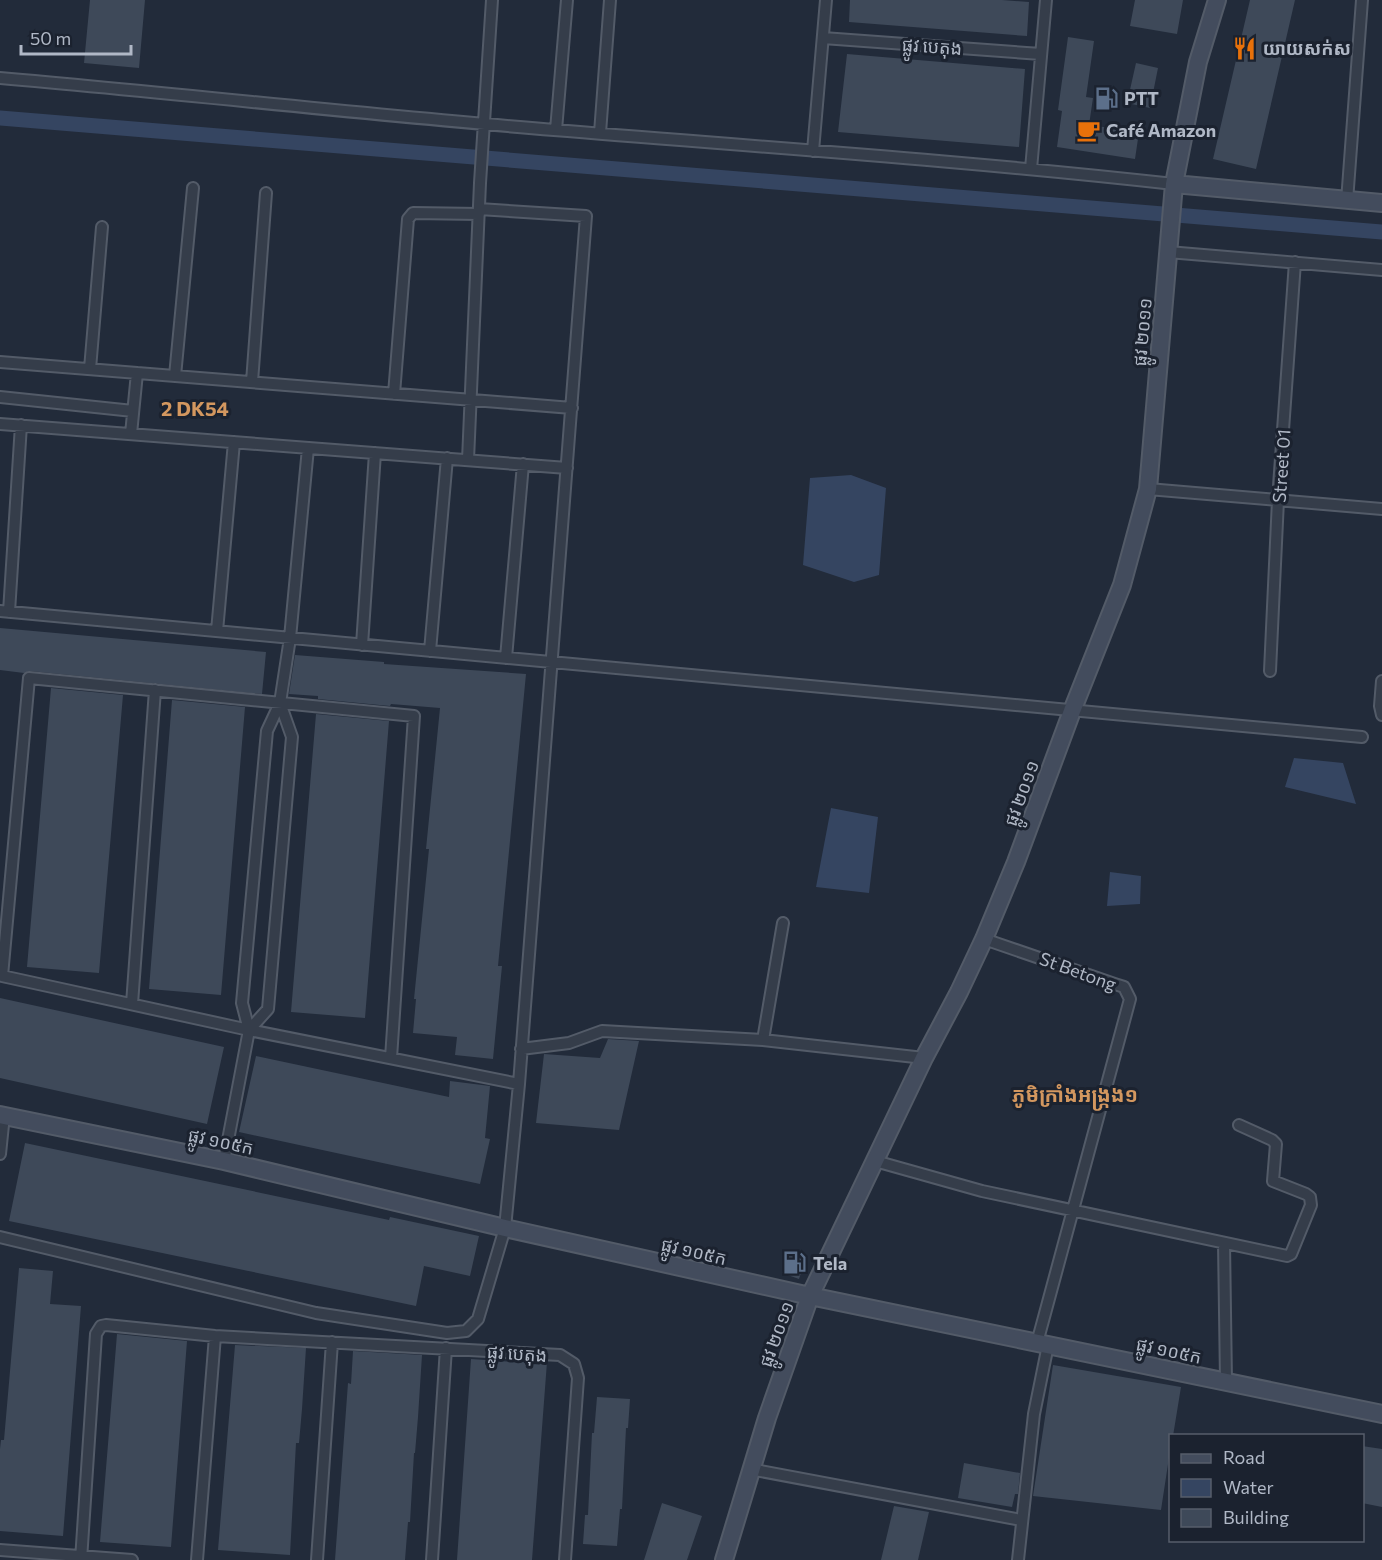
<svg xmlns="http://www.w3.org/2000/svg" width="1382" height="1560" font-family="Commissioner,'Noto Sans Khmer',sans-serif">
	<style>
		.water { fill: #354561 }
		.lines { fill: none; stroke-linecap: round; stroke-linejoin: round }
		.canal { stroke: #354561; stroke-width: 15 }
		.building { fill: #3e4959 }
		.street-casing { stroke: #535b68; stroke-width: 14 }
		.secondary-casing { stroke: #535b68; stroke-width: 20 }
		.street { stroke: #353d4a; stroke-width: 10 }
		.secondary { stroke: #434c5d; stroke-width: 16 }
		.labels { text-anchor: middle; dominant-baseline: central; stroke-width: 6; stroke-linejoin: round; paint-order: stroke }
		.street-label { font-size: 18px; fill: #b0b8c6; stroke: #1b222f }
		.poi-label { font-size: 18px; font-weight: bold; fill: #b0b8c6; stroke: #1b222f; text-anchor: start }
		.neighbourhood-label { font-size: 20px; font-weight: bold; fill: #d3975f; stroke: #1b222f }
	</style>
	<rect width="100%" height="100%" fill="#222b3a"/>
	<!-- water -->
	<path class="water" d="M851,475L886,488L879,575L854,582L803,565L810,478Z
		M1294,758L1343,763L1356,804L1285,787Z
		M831,808L878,817L869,893L816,887Z
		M1110,872L1141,876L1140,904L1107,906Z"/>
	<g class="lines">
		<!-- canal -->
		<path class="canal" d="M0,118L1382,232"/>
	</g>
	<!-- building -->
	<path class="building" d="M90,0H145L139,68L84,63Z
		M850,0H1002L1029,2L1027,36L849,22Z
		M1135,0H1183L1177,34L1130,26Z
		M1250,0H1295L1256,169L1213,159Z
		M1068,37L1094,41L1086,97L1093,98L1089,125L1139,132L1135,159L1057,147L1062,111L1058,110Z
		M847,54L1025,69L1019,147L838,132Z
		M1136,63L1158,68L1150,108L1127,103Z
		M0,628L266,652L262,694L30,671L24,673L0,670Z
		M295,655L384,662V664L526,674L498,966H502L493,1059L455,1055L457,1037L413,1033L416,999H414L429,849H426L440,708L391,704L390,706L318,699V696L289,694Z
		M51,688L123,695L99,973L27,967Z
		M172,700L245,707L221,995L149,989Z
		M316,714L389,721L365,1018L291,1012Z
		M0,998L224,1047L207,1124L0,1078Z
		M608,1039L639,1041L619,1130L536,1123L544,1054L600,1058Z
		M256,1056L449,1097L450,1081L490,1086L485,1138L490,1139L480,1184L239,1132Z
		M25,1143L389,1220L390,1217L479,1236L470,1276L424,1266L416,1306L9,1221Z
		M789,1255L805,1260L799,1279L782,1273Z
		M19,1268L53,1271L50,1304L81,1306L63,1536L0,1531V1449L1,1440H4Z
		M117,1334L187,1341L171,1547L100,1542Z
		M235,1345L306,1348L302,1409L299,1443H296L290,1555L218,1550Z
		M353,1351L422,1355L418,1417L415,1453H414L410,1522H408L405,1560H335L348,1383L351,1384Z
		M471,1359L513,1362V1360L547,1362L532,1560H457Z
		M1053,1365L1181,1387L1173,1436H1170V1451L1161,1510L1033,1496Z
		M597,1397L630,1399L628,1428H626L622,1509H620L617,1546L583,1544L585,1515H588L592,1433H594Z
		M1362,1446L1382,1449V1507L1362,1503Z
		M964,1463L1020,1473L1018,1494H1015L1012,1507L958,1498Z
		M662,1503L702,1516L687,1560H644Z
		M894,1506L929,1512L918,1560H881Z"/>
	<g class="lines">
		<defs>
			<path id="street" d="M823,38L1041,54
				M0,78C185,94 369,115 554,130C761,147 968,161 1174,184
				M556,130L567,0
				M600,133L610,0
				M813,151L826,0
				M1031,169L1046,0
				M1347,201L1362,0
				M479,209L586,216L519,1084
				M1168,252L1382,270
				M0,362L572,408
				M90,369L102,227
				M175,376L193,188
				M252,382L266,193
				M394,394L408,219L413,213L479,214
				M0,397L133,411
				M0,424L567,468
				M131,434L137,373
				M468,460L480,183L492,0
				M1148,489L1382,509
				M0,611L1362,737
				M9,612L21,425
				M217,631L234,442
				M362,645L375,453
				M430,651L447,458
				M506,658L523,464
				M1270,671L1278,500L1295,262
				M1382,681L1380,706L1382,715
				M984,939L1115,984L1124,987L1130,999L1037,1343
				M132,1004L155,690
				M249,1030L268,1009L292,737L280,703
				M763,1040L783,923
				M521,1049L569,1043L602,1031L763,1040L924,1058
				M0,1154L4,1115
				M224,1161L249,1030L242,1003L267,731L280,703L290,638L308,448
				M875,1161L982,1191L1287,1256L1291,1254L1311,1205L1310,1197L1306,1194L1273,1181L1276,1144L1272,1140L1239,1125
				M0,1237L316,1313L447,1333L466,1331L478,1319L505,1228L519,1084L249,1030L2,976L29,678L414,716L391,1058
				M1224,1243L1226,1381
				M750,1469L1021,1520
				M0,1550L132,1560
				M81,1560L96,1334L101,1326L106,1325L215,1336L560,1355L574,1364L578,1378L565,1560
				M197,1560L215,1336
				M317,1560L332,1342
				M432,1560L446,1348
				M1018,1560L1034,1414L1048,1345"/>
			<path id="secondary" d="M1174,184L1382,203
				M0,1115L224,1161L505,1228L810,1296L1382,1414
				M724,1560L767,1418L810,1296L924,1058L959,992L984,939L1016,862L1072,711L1122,585L1148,489L1174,184L1198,62L1217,0"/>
		</defs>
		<!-- street casing -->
		<use href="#street" class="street-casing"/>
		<!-- secondary casing -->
		<use href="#secondary" class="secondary-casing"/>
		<!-- street -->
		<use href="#street" class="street"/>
		<!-- secondary -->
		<use href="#secondary" class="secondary"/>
	</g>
	<!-- icons -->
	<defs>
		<symbol id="restaurant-bare" viewBox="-9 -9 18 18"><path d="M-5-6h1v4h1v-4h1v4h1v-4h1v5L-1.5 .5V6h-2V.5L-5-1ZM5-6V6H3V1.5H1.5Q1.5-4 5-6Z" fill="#e8710a" stroke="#1b222f" stroke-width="2.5" paint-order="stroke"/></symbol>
		<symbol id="fuel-bare" viewBox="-9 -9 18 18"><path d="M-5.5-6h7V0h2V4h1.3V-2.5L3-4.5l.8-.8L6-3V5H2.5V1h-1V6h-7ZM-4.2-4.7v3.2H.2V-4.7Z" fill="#5c6f8a" stroke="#1b222f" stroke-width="2.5" paint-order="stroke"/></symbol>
		<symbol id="cafe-bare" viewBox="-9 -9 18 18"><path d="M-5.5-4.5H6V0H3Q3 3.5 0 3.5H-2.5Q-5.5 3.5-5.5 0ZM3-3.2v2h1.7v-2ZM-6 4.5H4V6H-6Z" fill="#e8710a" stroke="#1b222f" stroke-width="2.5" paint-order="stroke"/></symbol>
	</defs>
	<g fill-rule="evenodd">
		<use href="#restaurant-bare" x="1228" y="32" width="33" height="33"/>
		<use href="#fuel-bare" x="1090" y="82" width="33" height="33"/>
		<use href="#cafe-bare" x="1072" y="114" width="33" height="33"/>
		<use href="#fuel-bare" x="778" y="1246" width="33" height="33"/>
	</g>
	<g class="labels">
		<!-- street labels -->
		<g class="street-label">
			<text transform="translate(932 46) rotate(4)">ផ្លូវ បេតុង</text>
			<text transform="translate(1142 332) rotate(-85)">ផ្លូវ ២០១១</text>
			<text transform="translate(1281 466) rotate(-86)">Street 01</text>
			<text transform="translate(1021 793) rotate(-70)">ផ្លូវ ២០១១</text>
			<text transform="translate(1078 971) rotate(20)">St Betong</text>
			<text transform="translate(221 1141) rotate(12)">ផ្លូវ ១០៥ក</text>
			<text transform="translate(694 1251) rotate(13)">ផ្លូវ ១០៥ក</text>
			<text transform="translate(776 1334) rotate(-70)">ផ្លូវ ២០១១</text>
			<text transform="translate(1169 1350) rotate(12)">ផ្លូវ ១០៥ក</text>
			<text transform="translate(517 1353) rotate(4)">ផ្លូវ បេតុង</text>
		</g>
		<!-- poi labels -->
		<g class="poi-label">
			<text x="1263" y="48">យាយសក់ស</text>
			<text x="1124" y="98">PTT</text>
			<text x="1106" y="130">Café Amazon</text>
			<text x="813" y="1263">Tela</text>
		</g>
		<!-- neighbourhood labels -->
		<g class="neighbourhood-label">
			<text x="195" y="408">2 DK54</text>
			<text x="1075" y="1094">ភូមិក្រាំងអង្រ្កង១</text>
		</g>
	</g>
	<!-- legend -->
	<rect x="1169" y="1434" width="195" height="108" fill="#1b222f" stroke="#575e6b" stroke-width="1.5"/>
	<rect x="1181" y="1454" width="30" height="9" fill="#434c5d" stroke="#575e6b" stroke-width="1.5"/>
	<text x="1223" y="1464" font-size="18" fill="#b0b8c6">Road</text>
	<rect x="1181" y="1479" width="30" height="18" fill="#354561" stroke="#575e6b" stroke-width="1.5"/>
	<text x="1223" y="1494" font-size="18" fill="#b0b8c6">Water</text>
	<rect x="1181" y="1509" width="30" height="18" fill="#3e4959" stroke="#575e6b" stroke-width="1.5"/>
	<text x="1223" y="1524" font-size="18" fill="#b0b8c6">Building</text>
	<!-- scale -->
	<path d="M21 45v9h110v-9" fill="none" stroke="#b0b8c6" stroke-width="3"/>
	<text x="30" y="45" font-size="18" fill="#b0b8c6" stroke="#1b222f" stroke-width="4.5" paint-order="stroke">50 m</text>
</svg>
